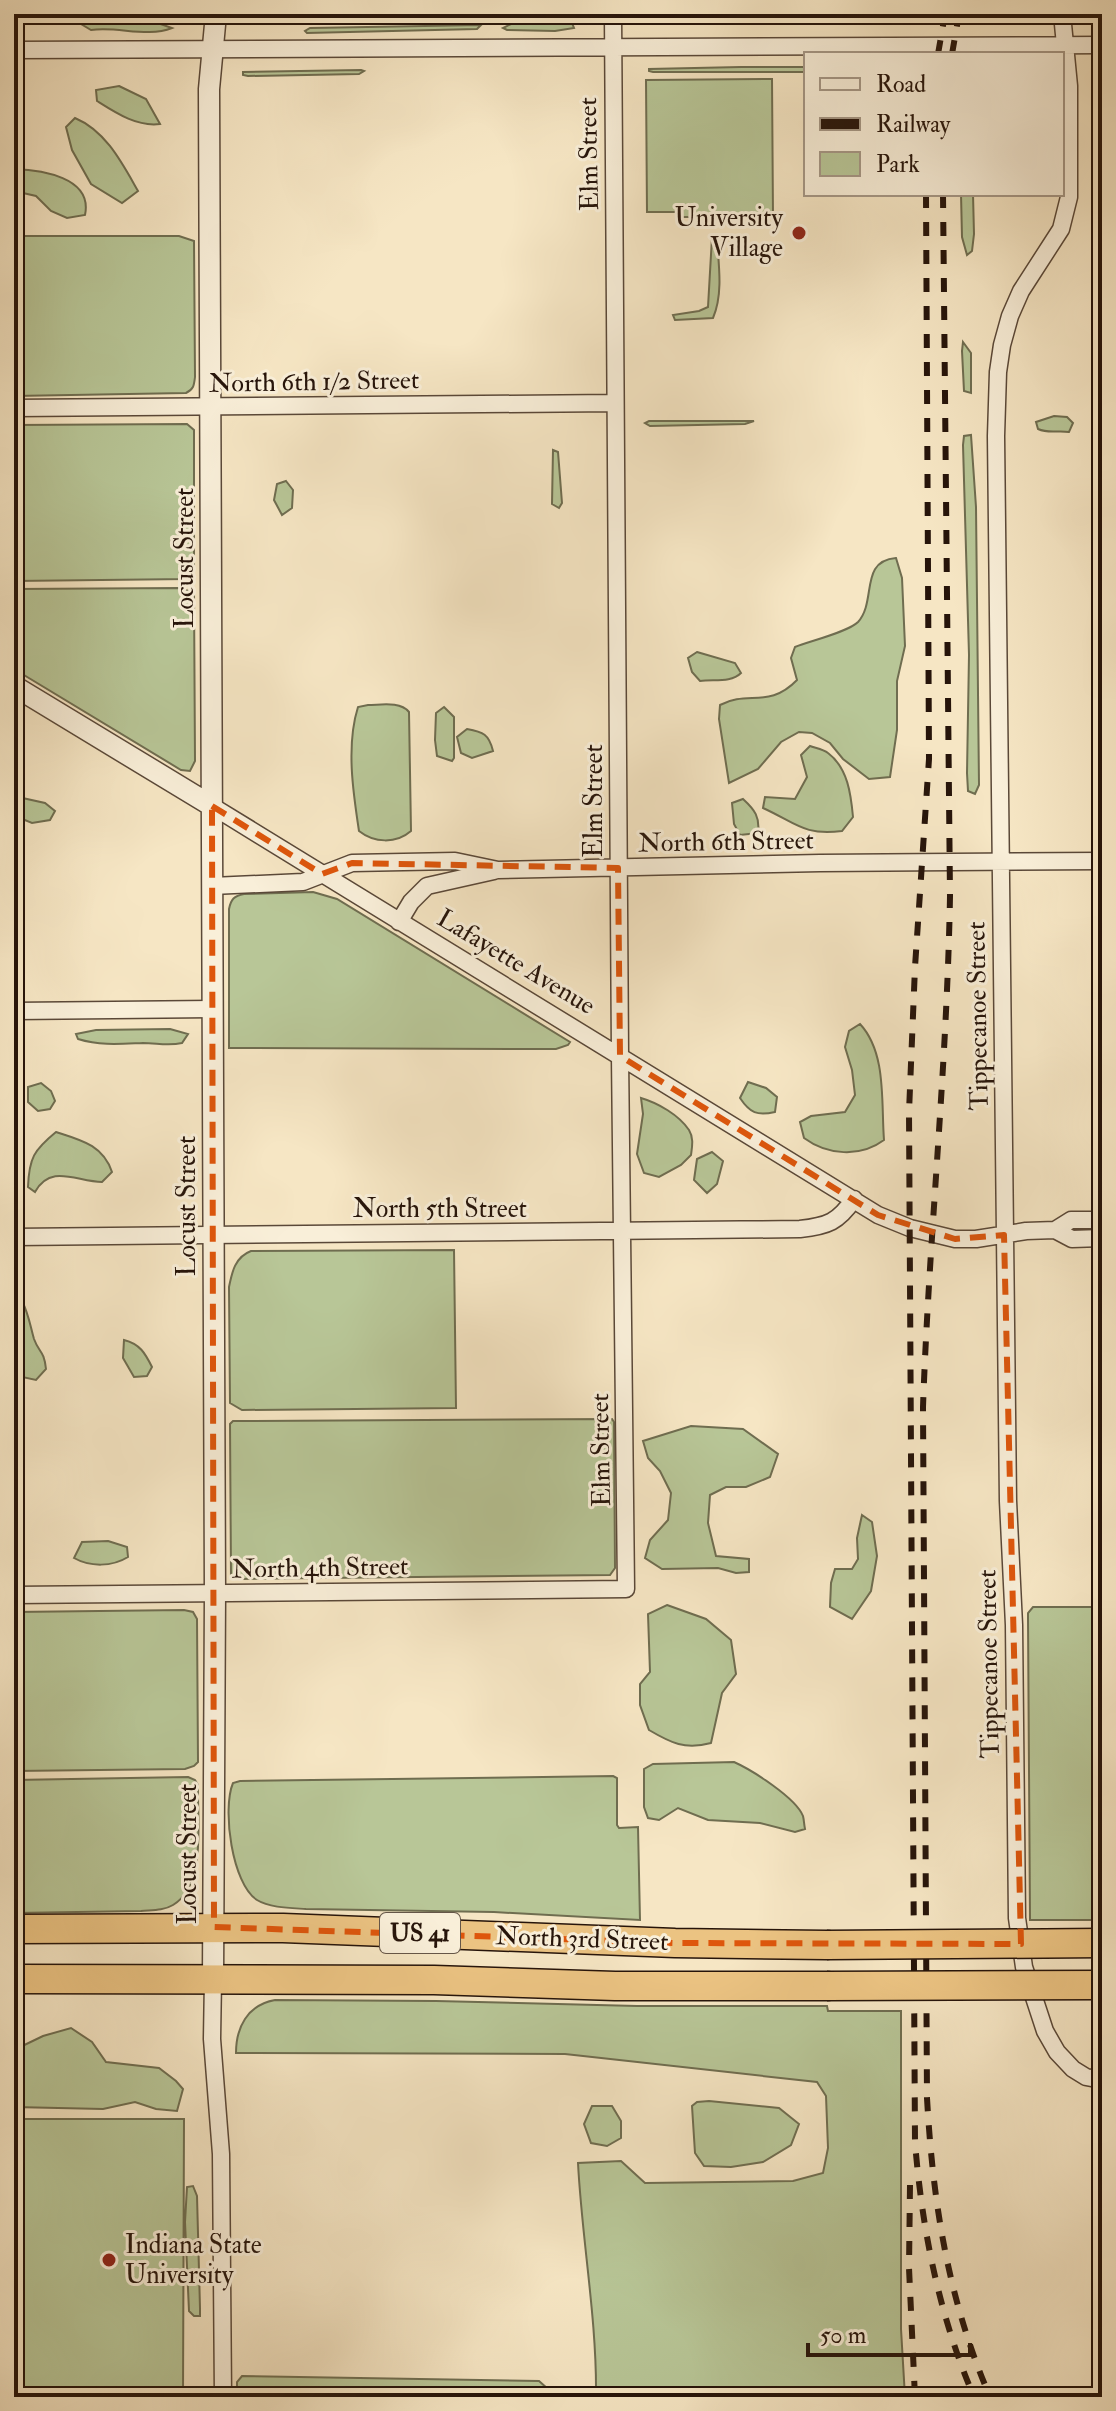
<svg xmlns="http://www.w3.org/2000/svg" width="1116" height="2411" font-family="'IM FELL Double Pica',serif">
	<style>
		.green { fill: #b8c697; stroke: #6f6d50; stroke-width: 2 }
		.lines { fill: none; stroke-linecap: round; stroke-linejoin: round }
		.minor-casing { stroke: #5a4838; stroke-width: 19 }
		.tertiary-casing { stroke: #5a4838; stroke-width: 23 }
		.trunk-casing { stroke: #26140a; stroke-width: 31 }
		.minor { stroke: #f9efd9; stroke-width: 16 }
		.tertiary { stroke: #f9efd9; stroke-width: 20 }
		.trunk { stroke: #ebc382; stroke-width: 28 }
		.rail { stroke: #26140a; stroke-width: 6; stroke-dasharray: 14 14; stroke-linecap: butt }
		.trunk-bridge-casing { stroke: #26140a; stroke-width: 31; stroke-linecap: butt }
		.trunk-bridge { stroke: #ebc382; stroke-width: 28 }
		.marked { fill: none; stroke: #de560c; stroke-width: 6; stroke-dasharray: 16 10; stroke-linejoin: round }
		.poi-dot { fill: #8f2418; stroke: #f9efd9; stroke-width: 3 }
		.labels { text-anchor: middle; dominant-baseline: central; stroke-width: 6; stroke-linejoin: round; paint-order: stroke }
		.shield { fill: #f9efd9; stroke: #655648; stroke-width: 2 }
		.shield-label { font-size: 24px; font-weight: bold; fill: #26140a }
		.street-label { font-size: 26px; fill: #26140a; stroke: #f9efd9 }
		.poi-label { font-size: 26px; fill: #26140a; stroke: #f9efd9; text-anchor: end }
	</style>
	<rect width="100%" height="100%" fill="#f6e6c4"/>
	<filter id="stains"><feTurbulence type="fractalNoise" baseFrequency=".0025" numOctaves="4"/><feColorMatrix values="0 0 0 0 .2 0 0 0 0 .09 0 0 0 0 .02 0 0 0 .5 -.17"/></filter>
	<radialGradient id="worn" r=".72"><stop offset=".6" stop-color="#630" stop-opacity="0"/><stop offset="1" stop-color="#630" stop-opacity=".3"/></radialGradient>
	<!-- green -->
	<path class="green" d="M97,18L152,21L172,28C147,38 118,26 91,30L81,24Z
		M562,21L572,23L574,28L555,31L507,30L503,28L511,24Z
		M481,25L477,29L307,33L305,31L310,28Z
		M741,67H806V72H653L649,71V69Z
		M361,70L364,71L359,74L248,76L243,75V72Z
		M772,79L773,217H681V212H647L646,80Z
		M119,86L146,99L160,124C137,127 116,113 97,101L96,90Z
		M1093,101L1099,110L1102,206L1099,212L1094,209L1093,197Z
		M75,118C106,131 122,163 138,191L122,203L91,184L72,150L66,127Z
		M14,169C41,170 93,177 85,215L67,218L51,211L36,196L14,191Z
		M961,194H973L974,234L972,251L967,255L962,237Z
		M14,236H179L194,241L195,377C194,385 194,389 186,393L14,396Z
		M712,237L717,241C719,266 723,295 713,318L675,320L673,315L699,311L708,307Z
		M963,342L971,353V393L964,391L962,351Z
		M1054,416L1067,417L1073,423L1069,432C1057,430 1049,434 1038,429L1036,422Z
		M649,421H754L745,424L650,426L645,423Z
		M187,424L194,430V574L188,579L14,581V425Z
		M971,435L976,507L979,785L975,794L968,791L967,773L969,655L963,445L964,436Z
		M553,450L558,452L562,503L559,508L552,504Z
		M286,481L293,490L292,508L282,515L274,500L277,484Z
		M896,558L902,578L905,646L897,681V730L890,777L869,779L843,759L830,743L812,733L799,732L781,742L758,769L729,783L719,719L720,705C748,690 769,709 797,680L791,658L795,647C810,641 848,632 858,622C877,601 859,561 896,558Z
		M180,588L194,593L195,761L190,771L181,770L14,669V589Z
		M697,652L735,663L741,673C731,683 714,679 700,681L692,672L688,658Z
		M368,705C381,705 400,701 409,712L411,831C396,844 374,843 359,831C353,792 346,745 358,707Z
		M444,707L454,717V758L452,761L437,756L435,740L436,713Z
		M467,729C483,732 489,734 493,751L472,758L461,753L457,737Z
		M810,746C815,748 823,749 828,753C848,768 851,795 853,817L842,831C804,836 796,823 763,808L765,797L795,799L807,777L801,755Z
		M18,797L45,803L55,811L50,820L32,823L15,816L14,800Z
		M743,799C755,810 760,817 758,833L740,835L734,824L732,803Z
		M313,892L337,899L570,1042L568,1045L556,1049H544L229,1048V909C231,899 234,896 244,894Z
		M860,1024C887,1053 881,1103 884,1140C860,1158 827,1155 804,1138L800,1122L811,1116L845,1112L855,1095L852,1070L845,1047L849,1031Z
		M170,1029L188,1034L182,1043C168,1046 157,1043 143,1043C120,1044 101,1046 78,1039L76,1034L96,1030Z
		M748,1082L766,1088L777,1097L775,1112C757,1116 750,1113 740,1098Z
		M41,1083L51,1091L55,1101L50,1109L38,1111L28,1102V1087Z
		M641,1098C658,1103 679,1115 689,1130C694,1138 692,1147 691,1155L681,1165L659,1177L644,1173L637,1154L643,1114Z
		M56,1132C81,1140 103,1145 112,1172L102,1182C77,1182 51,1163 35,1192L28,1187C29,1158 34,1150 56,1132Z
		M712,1152L723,1161L717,1184L707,1193L694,1180L697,1159Z
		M454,1250L456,1408L242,1410L230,1403L229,1287C232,1272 235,1257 251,1251Z
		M22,1301C29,1315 30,1325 34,1339C39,1353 44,1350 46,1369L36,1380L22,1377C15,1352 7,1324 22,1301Z
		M124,1340C140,1344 145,1353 152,1367L147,1376L134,1377L123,1358Z
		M612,1419L614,1422L615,1568L610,1575L240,1579L231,1577L230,1424L233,1421Z
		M691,1426L743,1429L778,1454L770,1477L746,1487H726L710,1495L708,1523L716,1556L749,1559V1572L736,1573L718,1568L662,1569L645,1558L650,1540L668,1520L671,1493L660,1471L648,1458L643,1441Z
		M862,1515L872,1522L877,1556L871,1591L852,1619L830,1607L831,1583L835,1569H852L858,1559L857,1538Z
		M108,1541L127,1547L128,1557C112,1567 90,1567 74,1558L82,1542Z
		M667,1605L706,1619L731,1640L736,1674L722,1693L711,1743C685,1750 671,1743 649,1730L640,1705V1684L650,1672L648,1614Z
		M1033,1607H1102V1920H1030L1028,1618V1613Z
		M184,1610L193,1612L197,1619L198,1762L194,1766L185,1769L14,1771V1612Z
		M734,1762C752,1770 796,1798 803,1816C804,1820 804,1824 805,1829L795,1832L760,1823L708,1820L678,1808L659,1820L648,1818L644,1807V1769L653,1764Z
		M613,1776L617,1778V1825L619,1828L638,1827L640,1920L494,1912L306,1909C291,1908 270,1908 257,1900C232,1884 222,1809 233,1783L240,1781Z
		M188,1777L195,1780L198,1785C197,1820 207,1885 173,1905C163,1911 152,1910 141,1911L14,1913V1780Z
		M275,2000L436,2001L637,2006H827L828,2011H901V2329L905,2397H596C597,2319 582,2241 578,2163L621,2161L645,2183L793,2181L823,2173L828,2148L826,2096L817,2082L565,2054L236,2053C236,2028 247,2005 275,2000Z
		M71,2028L92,2042L106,2062L159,2068L176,2081L183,2089L177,2111L156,2109L135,2102L103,2109L14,2107V2050L43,2036Z
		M709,2101L779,2108L799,2124L791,2145L763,2162L731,2167L704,2166L695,2153L692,2106L697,2102Z
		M592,2106H612L621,2121V2138L607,2146L591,2143L584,2124Z
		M14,2119H184L183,2397H14Z
		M193,2186L197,2196L200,2308V2316H194L189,2311L185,2222L187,2187Z
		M242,2376L539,2381L557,2397H237V2382Z"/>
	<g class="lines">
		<defs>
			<path id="minor" d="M1062,14L1069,86V197L1061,229L1021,291L1010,316L1002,345L998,372L996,436L1008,1501L1014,1625L1017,1918L1024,1967L1045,2031L1057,2052L1073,2069L1086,2077L1102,2080
				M14,50L1102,45
				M14,408L615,403
				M212,806L878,1215L910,1228L955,1239H976L1026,1231L1055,1230L1071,1220H1102
				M212,886L303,882L352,863L455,861L498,870L820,863L1102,861
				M399,922L411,902L427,886L494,871
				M14,1011L213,1009
				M1055,1230L1072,1239L1102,1238
				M14,1237L800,1229C828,1226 838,1222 854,1199
				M14,1595L626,1589L620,1056L613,14
				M213,1979L212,2039L221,2154L223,2397"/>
			<path id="tertiary" d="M14,686L212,806
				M213,1979L215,1593L209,89L216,14"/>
			<path id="trunk" d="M14,1929L283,1928L675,1943L827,1945
				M14,1979L434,1980L615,1986H827"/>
		</defs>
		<!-- minor casing -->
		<use href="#minor" class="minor-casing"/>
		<!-- tertiary casing -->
		<use href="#tertiary" class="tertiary-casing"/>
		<!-- trunk casing -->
		<use href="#trunk" class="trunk-casing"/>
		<!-- minor -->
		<use href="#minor" class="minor"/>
		<!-- tertiary -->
		<use href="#tertiary" class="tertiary"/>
		<!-- trunk -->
		<use href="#trunk" class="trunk"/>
		<!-- rail -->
		<path class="rail" d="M938,54L945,14
			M952,54L959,14
			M926,194L929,759L915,967L909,1112L915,2142C922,2230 939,2315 974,2397
			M943,194L950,896C947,1067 929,1237 923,1407L927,2098C933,2204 948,2299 990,2397
			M910,2185L909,2268L915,2397"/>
		<defs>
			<path id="trunk-bridge" d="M827,1945L1102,1943
				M827,1986L1102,1985"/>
		</defs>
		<!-- trunk-bridge casing -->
		<use href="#trunk-bridge" class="trunk-bridge-casing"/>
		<!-- trunk-bridge -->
		<use href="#trunk-bridge" class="trunk-bridge"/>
	</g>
	<!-- marked area -->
	<path class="marked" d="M212,806L322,874L352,863L618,868L620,1056L878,1215L955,1239L1004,1235L1021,1944L675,1943L214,1927Z"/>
	<!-- markers -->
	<g class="poi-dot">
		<circle cx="799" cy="233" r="8"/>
		<circle cx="109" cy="2260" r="8"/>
	</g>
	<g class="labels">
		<!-- shield labels -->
		<rect class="shield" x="380" y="1913" width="80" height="40" rx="6"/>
		<g class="shield-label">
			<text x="420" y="1933">US 41</text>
		</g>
		<!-- street labels -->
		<g class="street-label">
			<text transform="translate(589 154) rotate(-91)">Elm Street</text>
			<text transform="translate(314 382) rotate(-1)">North 6th 1/2 Street</text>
			<text transform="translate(185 558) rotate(-90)">Locust Street</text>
			<text transform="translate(594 801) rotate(-90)">Elm Street</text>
			<text transform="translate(726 842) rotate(-1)">North 6th Street</text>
			<text transform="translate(516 962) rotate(31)">Lafayette Avenue</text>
			<text transform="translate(978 1016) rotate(-91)">Tippecanoe Street</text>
			<text transform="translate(187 1206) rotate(-90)">Locust Street</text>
			<text x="440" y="1209">North 5th Street</text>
			<text transform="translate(601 1450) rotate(-91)">Elm Street</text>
			<text transform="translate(320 1568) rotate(-1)">North 4th Street</text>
			<text transform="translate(989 1664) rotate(-91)">Tippecanoe Street</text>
			<text transform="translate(188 1854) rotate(-90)">Locust Street</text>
			<text transform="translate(582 1939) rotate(2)">North 3rd Street</text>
		</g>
		<!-- poi labels -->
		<g class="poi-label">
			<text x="783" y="218">University<tspan x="783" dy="30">Village</tspan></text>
			<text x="125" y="2245" text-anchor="start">Indiana State<tspan x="125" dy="30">University</tspan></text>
		</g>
	</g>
	<!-- margin -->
	<rect width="1116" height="2411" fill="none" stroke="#f6e6c4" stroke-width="48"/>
	<rect x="16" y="16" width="1084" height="2379" fill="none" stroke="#26140a" stroke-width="4"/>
	<rect x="24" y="24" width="1068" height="2363" fill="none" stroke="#26140a" stroke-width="2"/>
	<!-- legend -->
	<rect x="804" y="52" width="260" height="144" fill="#f9efd9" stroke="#a59786" stroke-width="2"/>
	<rect x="820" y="78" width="40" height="12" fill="#f9efd9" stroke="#a59786" stroke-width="2"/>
	<text x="876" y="92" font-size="24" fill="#26140a">Road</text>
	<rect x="820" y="118" width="40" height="12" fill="#26140a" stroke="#a59786" stroke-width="2"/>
	<text x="876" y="132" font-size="24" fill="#26140a">Railway</text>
	<rect x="820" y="152" width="40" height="24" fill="#b8c697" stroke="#a59786" stroke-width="2"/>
	<text x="876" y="172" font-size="24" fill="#26140a">Park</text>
	<!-- scale -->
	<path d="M808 2343v12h162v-12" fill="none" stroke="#26140a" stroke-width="4"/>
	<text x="820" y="2343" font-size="24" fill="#26140a" stroke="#f9efd9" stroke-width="6" paint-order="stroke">50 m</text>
	<rect width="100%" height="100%" filter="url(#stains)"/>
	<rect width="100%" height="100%" fill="url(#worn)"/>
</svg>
